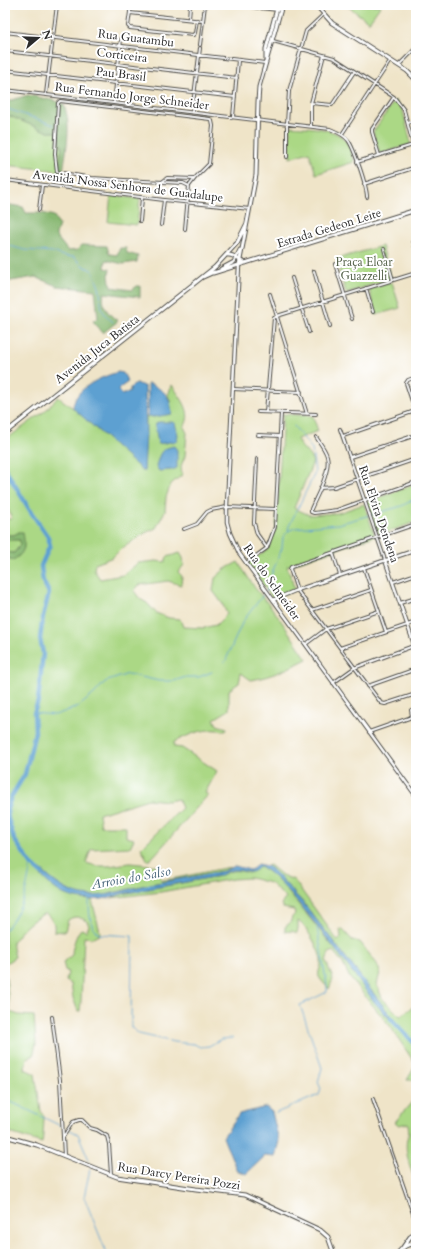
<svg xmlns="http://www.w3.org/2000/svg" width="421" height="1259" font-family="Cardo,serif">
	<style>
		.green { fill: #abd885; stroke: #6b8258 }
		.forest { fill: #88b872; stroke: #5a724e }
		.water { fill: #5da0d1; stroke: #44667e }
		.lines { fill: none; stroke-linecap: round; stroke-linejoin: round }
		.stream { stroke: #5da0d1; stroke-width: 1 }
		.river { stroke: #5da0d1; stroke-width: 4.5 }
		.minor-casing { stroke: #484743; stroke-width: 4 }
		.tertiary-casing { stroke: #484743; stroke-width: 4.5 }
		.secondary-casing { stroke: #484743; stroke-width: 5 }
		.primary-casing { stroke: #484743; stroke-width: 5 }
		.minor { stroke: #fff; stroke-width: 2 }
		.tertiary { stroke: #fff; stroke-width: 2.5 }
		.secondary { stroke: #fff; stroke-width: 3 }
		.primary { stroke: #fff; stroke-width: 3 }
		.labels { text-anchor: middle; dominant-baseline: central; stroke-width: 4; stroke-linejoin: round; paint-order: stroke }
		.street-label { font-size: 12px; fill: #2b2b2b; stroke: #fff }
		.park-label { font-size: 12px; fill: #515f46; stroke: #fff }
		.water-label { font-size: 13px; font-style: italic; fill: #426076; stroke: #fff }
	</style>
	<rect width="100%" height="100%" fill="#fff"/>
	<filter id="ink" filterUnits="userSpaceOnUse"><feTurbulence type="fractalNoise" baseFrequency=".025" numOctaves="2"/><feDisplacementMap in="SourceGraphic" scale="8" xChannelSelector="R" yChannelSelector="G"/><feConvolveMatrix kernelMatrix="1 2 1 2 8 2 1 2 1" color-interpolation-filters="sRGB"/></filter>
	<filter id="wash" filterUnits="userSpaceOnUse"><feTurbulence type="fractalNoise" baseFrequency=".012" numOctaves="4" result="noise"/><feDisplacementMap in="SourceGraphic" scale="16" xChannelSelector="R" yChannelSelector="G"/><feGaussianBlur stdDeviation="0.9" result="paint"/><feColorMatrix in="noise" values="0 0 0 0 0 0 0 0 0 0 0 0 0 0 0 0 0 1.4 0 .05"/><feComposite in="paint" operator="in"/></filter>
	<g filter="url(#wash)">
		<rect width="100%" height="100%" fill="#efe4c8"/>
		<!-- green -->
		<path class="green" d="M346,5H381L369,22Z
			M395,100L403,111L411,144L380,154L373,132Z
			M5,114L48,132H59V142L62,146L59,171L5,165Z
			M290,126C309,128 337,126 348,144C351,150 353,156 354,162L316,174L309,152L290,158Z
			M111,195L140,199L137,225L108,222Z
			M382,246L391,279L346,293L336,259Z
			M392,282L400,308L376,315L369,289Z
			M172,385C181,399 194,412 184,427L187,433L185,456L181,466L182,475L171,484L166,497L165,511L156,528L145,533L121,549L113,557L95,564L94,570L100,579L123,575L138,563L156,561L165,562L167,557L180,553L183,558L184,565L178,572L182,576L181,585L168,581L139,585L134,591L140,599L147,603L156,613L169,618L180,619L183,627L203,628L216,625L227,614L222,603L213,591L215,578L225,569L238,562L255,588L275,612L307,659C289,668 271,677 251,680L241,673L239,683L229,690V710L214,719L217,725L227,728L226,731C206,727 192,733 174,742V747L182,748L217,771L205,793L208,795L152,858L148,861L141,848L182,808L178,799L168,801L148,799L99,814L101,826H126V837L134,839L130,847L91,849L86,863L97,866H109L130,863L160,866L163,868L159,873L161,880L171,879L230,867L224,871L151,884L112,893C85,905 59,888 41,870L64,894L77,898L92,900L100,932L99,935L93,938L84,937L81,1001L80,1011H78L73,998L71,984L66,981L68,972L65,970L63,962L72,955C72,948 76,934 81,929L86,931L89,926L87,921C80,917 75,915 68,920L65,931L54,932C55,922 53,920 45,913C30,921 22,929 12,943L15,957L5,964V557L13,560L24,548L19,532L14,535H5V519H12L9,511H5V440L45,411L58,397L73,408L144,471L146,417L148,416L154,417L171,403L168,395Z
			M283,414L313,416L318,431L297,439C301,449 310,453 313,462L294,508L309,515L338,513L364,504L375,536L287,566L295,590L272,598L248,563L268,549L276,528Z
			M416,484V522L379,535L367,502Z
			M7,539L20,540V545L14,553L5,552V540Z
			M270,865L282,875L294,880L338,941L341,938L340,929L343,930L352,940L360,942L377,964L380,972L377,985L382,998L400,1016L416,1005V1080H407L416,1065L390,1026L350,978L342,962L333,951L329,953L326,961L333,979L329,989C326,985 321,981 319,977C317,972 322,966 321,961C321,952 306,925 298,921V928L297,933L292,931L285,932V927L290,923L292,917L295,914L294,910L283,908L281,904L286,898L270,883L250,878L233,879L161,892L111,898L121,894L219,876C232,870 235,869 249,873L259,867H263L281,883L339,954L377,1005L393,1023L395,1021L305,905L276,873L267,866Z
			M5,968L10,1012L19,1015L34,1016L36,1044L33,1056L27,1058L25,1069L35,1074L41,1111C41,1112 44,1115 44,1116C44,1120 43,1139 42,1143L10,1133L9,1116L7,1114H5Z
			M416,1097V1181C410,1171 402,1144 409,1134L408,1123L399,1125L395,1122Z"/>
		<!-- forest -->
		<path class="forest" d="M28,95L56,101L64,105C72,125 66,150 63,172L59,171L62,146L59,142V132H48L5,114V99L6,102Z
			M5,204L23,207L26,213H42L54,216L59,225L56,234V236L68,251L77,250L82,245L107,246L109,254L117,255L120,248H126L127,253L138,256L137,262L123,264L106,260L105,268L110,269L109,276L111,287L132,290L137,286H140V297L104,293C101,306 108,314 118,321L103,333L93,321L98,318L95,290L57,286L35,277L5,282Z
			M19,532H23C25,545 26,553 13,560L5,557V552L14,553C18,549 20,546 20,540H5V535H14Z"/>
		<!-- water -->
		<path class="water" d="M118,372L123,373L128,382L118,389L122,395L130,391V388L137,383L145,387L146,434L144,472L73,408C74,388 101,377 118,372Z
			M148,383C165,391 170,394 172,414L154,417L148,416Z
			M158,422H172L175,423L178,435L177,441L158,444L155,425Z
			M174,446L177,450V468L172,470L159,471L156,466C160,453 160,449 174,446Z
			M257,864L267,866L276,873L305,905L395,1021L394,1023C388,1016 381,1010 375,1003C359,981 278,868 259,867C251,877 244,869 234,870C229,870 224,874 219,876L121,894C104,901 81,902 63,894C52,888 43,878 35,869H38L41,870C53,881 66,892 82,895C105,899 129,888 151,884C176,880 200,875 224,871L235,866L250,870L254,868Z
			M266,1107L272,1112L279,1141L275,1157L265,1156L246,1174L236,1170C233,1158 227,1149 223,1137L239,1114Z"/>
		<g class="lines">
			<!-- stream -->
			<path class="stream" d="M5,108L54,125
				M5,246H10L24,250L53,252L63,256L74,257L82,265L93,271C95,278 99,285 100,292C102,309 99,310 113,322
				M288,531L289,526L315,473L312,449L294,426
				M225,662L243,621L270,586L272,573L282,548L283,537L288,531L295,528L338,524L402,506L416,498
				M34,713L55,715L78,707L94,694L105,682L128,674L159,681H174L186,677H199L212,672
				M89,899C89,910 89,928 99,934L132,936L131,1027L135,1031L139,1034L174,1042L194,1044L200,1047L209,1046L221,1039L233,1038
				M5,930C24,908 26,891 31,864
				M5,1099L61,1126
				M276,1113L319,1095L321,1089L318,1082L322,1068L300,1005L327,992V986L317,927
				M70,1130L78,1134L90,1162
				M90,1169L84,1197L107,1254"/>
			<!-- river -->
			<path class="river" d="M5,469L31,512L48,537L50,545L41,566L43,581L49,593L43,616L40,639L43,653L38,701L34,713L35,732L25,774L11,797L7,809L8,819L14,839L31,864L41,873
				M391,1019L416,1045"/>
		</g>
	</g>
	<g filter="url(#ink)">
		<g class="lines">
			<defs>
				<path id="minor" d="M131,5L128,26L130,28L193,35L195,33L197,20
					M233,5L278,10
					M130,13L203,21
					M189,19L190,5
					M5,32L265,63
					M273,41L334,58L394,97L404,110L416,156
					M200,45L205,5
					M5,51L237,78
					M399,65L416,48
					M5,70L235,97
					M413,77L416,74
					M5,90L330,129C337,132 343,134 348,140C354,148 367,187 367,197
					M46,94L57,5
					M114,103L121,39
					M311,103L332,105L354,72
					M192,112L200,48
					M233,117L238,60
					M408,123L416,120
					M311,126V103L324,55
					M342,134L390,61
					M379,155L372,132V129L394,97
					M287,157V124L289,91L306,31L323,15
					M357,162L413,145
					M5,180L164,200L250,209
					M162,182L167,178L194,179
					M364,184L416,167
					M39,210L42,185
					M140,221L142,198
					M161,225L164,200
					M185,229L189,186L196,177L209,164L213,126L212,121L210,119L60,101L58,103L55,154L57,172L92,178L124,180L183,183L189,186
					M413,240L416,251
					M384,249L393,280
					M335,264L352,319
					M314,271L330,326
					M292,278L309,332
					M366,288L373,312
					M270,294L307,414
					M416,377L408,380L406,383L416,413
					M233,389L301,392
					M258,412L316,414
					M266,412L274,318L277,316L416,273
					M340,429L385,560
					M258,435L280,436
					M343,436L415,411
					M316,437C320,443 325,449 327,456C331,471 317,495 311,509V512L314,513L337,510L416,482
					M350,457L416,435
					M257,459L254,523L257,534L267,548
					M320,488L334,487L416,459
					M416,524L291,567L290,569L297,590L381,703L385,704L416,694
					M184,529L197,524L207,512L211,510L227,507L276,509
					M333,553L340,575
					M246,563L267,548L275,527L281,413
					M364,568L386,632
					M393,582L416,574
					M400,603L416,598
					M312,610L371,590
					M306,644L326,629L379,611
					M340,648L416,622
					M333,683L354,668L416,645
					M368,686L416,669
					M369,732L409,718L412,716L411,710L416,708
					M52,1017L60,1080L64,1156
					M373,1099L416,1222
					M63,1137L73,1122L79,1120H82L90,1128L97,1130L107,1136L109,1144L111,1174"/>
				<path id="tertiary" d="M239,265L227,505V522L230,533L239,553L416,796
					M385,560L416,650
					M273,600L297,590L416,550"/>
				<path id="secondary" d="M266,60V49L278,5
					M228,255C235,254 239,262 246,263
					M239,265L256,175L258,102L259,87L282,5
					M221,269L234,262L240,250
					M213,273L416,210
					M203,277L214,272
					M5,433L215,267L237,243L246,225
					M5,1136L37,1145L117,1177L196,1189L245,1195L320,1230L328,1237L334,1254"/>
				<path id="primary" d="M316,5L332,23L407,71L416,80
					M401,1250L410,1237L416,1233
					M397,1254C402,1248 408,1242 416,1245"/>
			</defs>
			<!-- minor casing -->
			<use href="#minor" class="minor-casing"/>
			<!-- tertiary casing -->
			<use href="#tertiary" class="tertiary-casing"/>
			<!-- secondary casing -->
			<use href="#secondary" class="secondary-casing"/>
			<!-- primary casing -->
			<use href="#primary" class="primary-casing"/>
			<!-- minor -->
			<use href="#minor" class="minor"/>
			<!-- tertiary -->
			<use href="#tertiary" class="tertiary"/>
			<!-- secondary -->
			<use href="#secondary" class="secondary"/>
			<!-- primary -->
			<use href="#primary" class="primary"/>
		</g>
	</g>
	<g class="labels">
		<!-- street labels -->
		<g class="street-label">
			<text transform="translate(136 38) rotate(7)">Rua Guatambu</text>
			<text transform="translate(122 55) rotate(7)">Corticeira</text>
			<text transform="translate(121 74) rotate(7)">Pau Brasil</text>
			<text transform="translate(132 96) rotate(7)">Rua Fernando Jorge Schneider</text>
			<text transform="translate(128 186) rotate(7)">Avenida Nossa Senhora de Guadalupe</text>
			<text transform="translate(329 228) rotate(-17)">Estrada Gedeon Leite</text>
			<text transform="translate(97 349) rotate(-38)">Avenida Juca Batista</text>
			<text transform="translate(379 514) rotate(71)">Rua Elvira Dendena</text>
			<text transform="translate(272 582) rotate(55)">Rua do Schneider</text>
			<text transform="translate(179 1176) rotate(9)">Rua Darcy Pereira Pozzi</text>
		</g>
		<!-- park labels -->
		<g class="park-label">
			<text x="364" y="262">Praça Eloar<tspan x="364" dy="14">Guazzelli</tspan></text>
		</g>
		<!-- water labels -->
		<g class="water-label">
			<text transform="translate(131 878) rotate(-10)">Arroio do Salso</text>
		</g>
	</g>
	<!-- margin -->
	<rect width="421" height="1259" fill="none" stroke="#fff" stroke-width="20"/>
	<!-- north arrow -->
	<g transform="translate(38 38) rotate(71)" stroke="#ffffff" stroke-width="3" paint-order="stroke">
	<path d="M0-3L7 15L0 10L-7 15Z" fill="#2b2b2b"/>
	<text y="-6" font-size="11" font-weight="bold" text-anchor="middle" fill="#2b2b2b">N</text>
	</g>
</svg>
